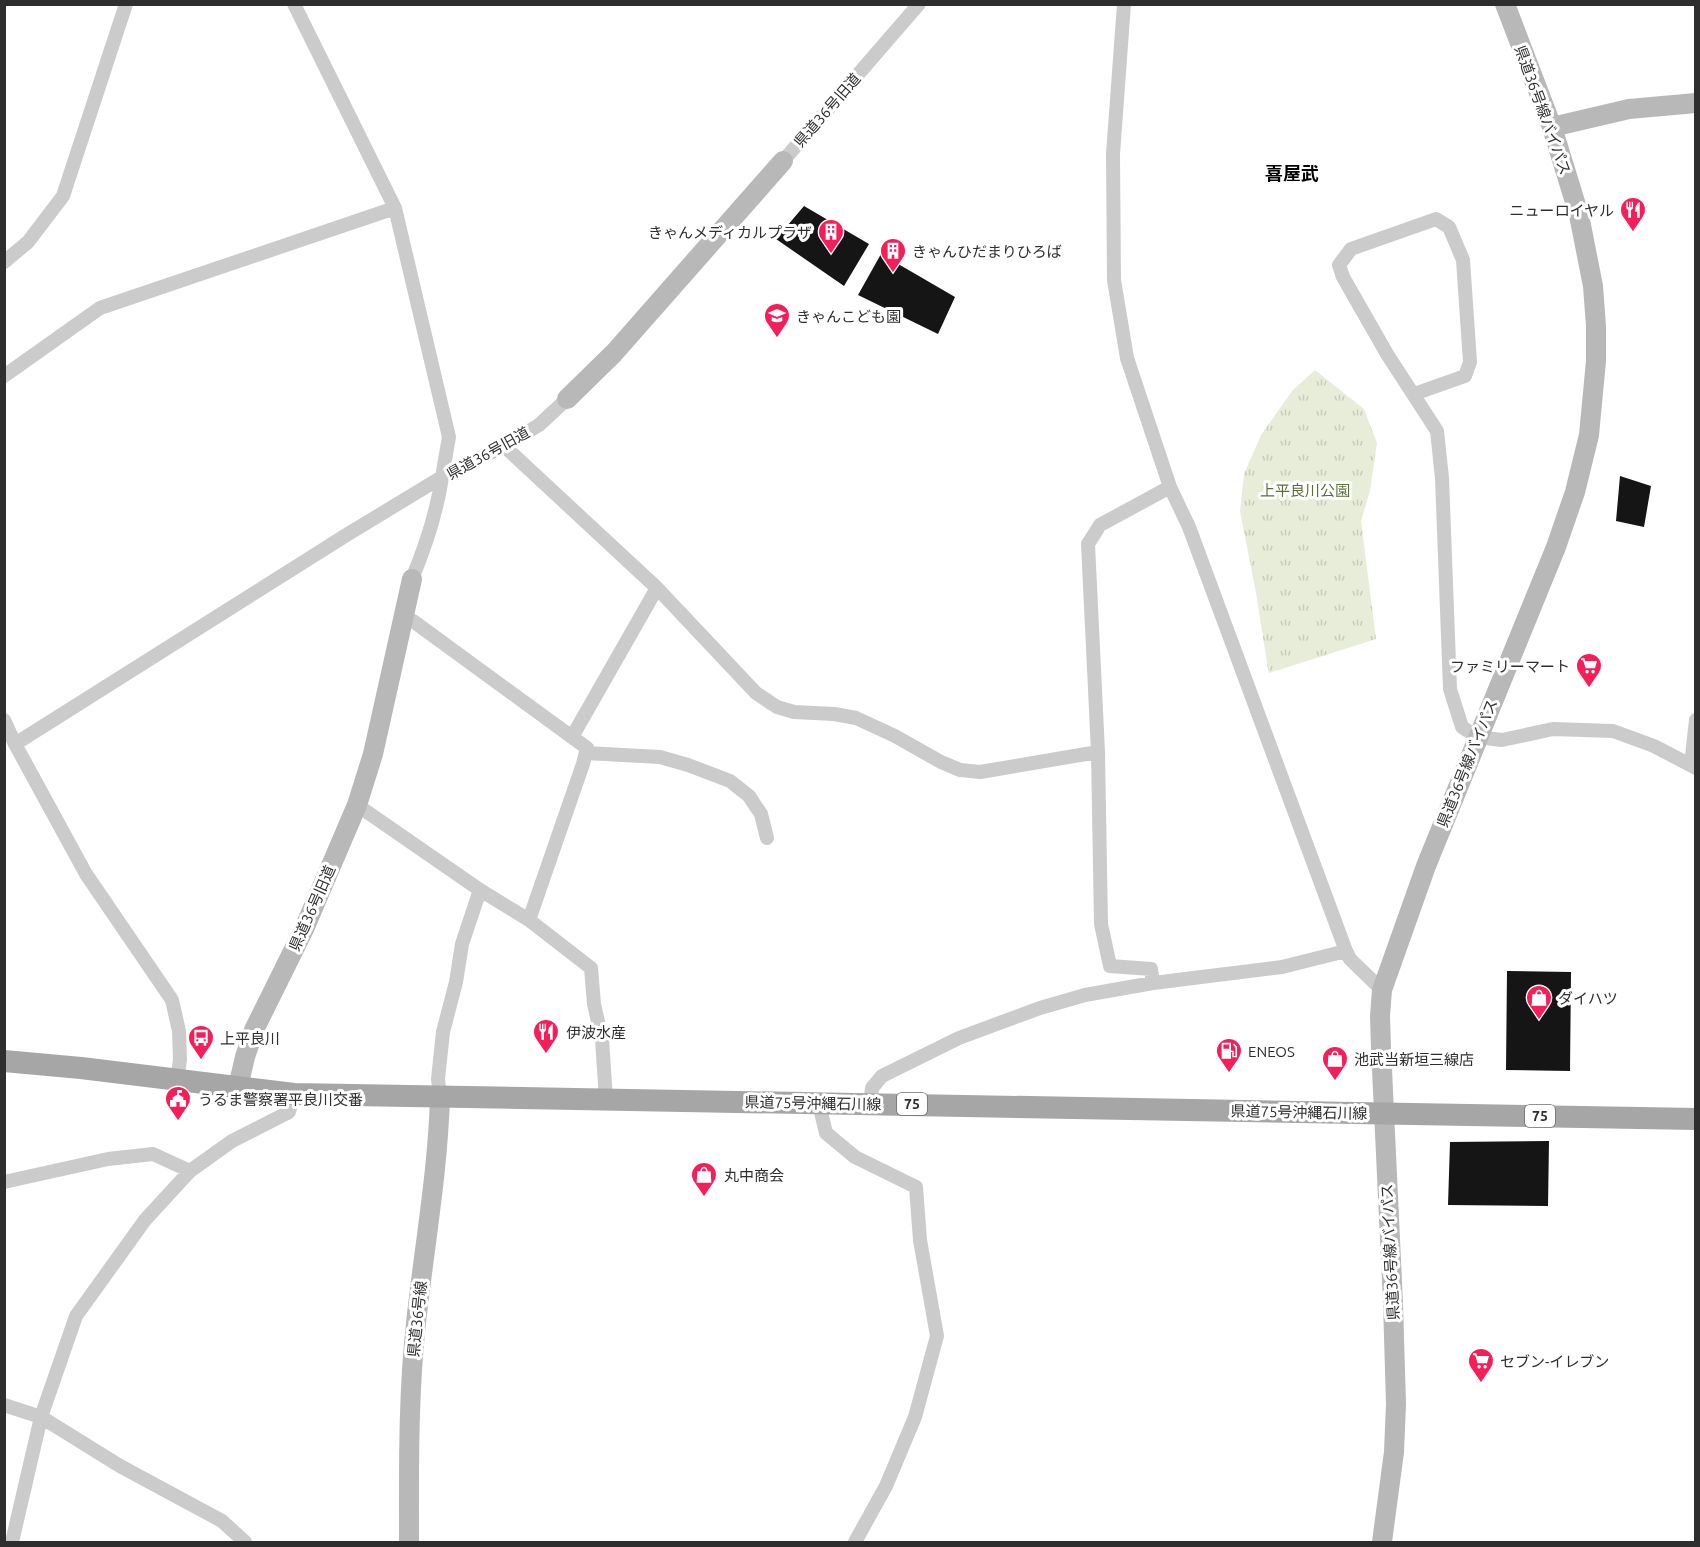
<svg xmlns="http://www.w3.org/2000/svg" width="1700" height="1547" font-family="Ubuntu,'Noto Sans JP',sans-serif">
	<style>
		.park { fill: url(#park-tufts) }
		.building { fill: #151515 }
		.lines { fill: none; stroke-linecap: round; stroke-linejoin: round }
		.street { stroke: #cbcbcb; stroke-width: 14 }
		.secondary { stroke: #b8b8b8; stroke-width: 20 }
		.primary { stroke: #a6a6a6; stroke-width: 22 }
		.labels { text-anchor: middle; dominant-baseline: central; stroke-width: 6; stroke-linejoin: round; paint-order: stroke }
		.shield { fill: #fff; stroke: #6d6d6d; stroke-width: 1.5 }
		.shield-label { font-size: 14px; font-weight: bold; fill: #2e2e2e }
		.street-label { font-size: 15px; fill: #2e2e2e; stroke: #fff }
		.poi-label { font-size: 15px; fill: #2e2e2e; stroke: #fff; text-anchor: start }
		.park-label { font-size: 15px; fill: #5b6e37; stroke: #fff }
		.quarter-label { font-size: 18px; font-weight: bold; fill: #000; stroke: #fff }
	</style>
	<defs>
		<pattern id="park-tufts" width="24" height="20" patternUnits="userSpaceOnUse" patternTransform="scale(1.5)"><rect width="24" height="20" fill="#e8edda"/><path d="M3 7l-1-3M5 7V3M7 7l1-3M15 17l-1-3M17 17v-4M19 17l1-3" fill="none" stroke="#c7ccbb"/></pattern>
	</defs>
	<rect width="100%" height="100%" fill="#fff"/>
	<!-- park -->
	<path class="park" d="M1315,370L1364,409L1377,443L1370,491L1361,521L1376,639L1269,673V675L1256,593L1240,511L1244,474L1261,435L1292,391Z"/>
	<!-- building -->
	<path class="building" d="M804,206L869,244L844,286L776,239Z
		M881,254L955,297L938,334L858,295Z
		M1620,476L1651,486L1644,527L1616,521Z
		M1507,971L1571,972L1570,1071L1506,1070Z
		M1549,1141L1548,1206L1448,1205L1450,1142Z"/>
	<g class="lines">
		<!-- street -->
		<path class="street" d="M1124,4L1113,154L1114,280L1127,358L1170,487L1189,527L1346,951L1350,959L1382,990
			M783,161L919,4
			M4,262L28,242L63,196L126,4
			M4,376L100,308L395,208
			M1414,394L1465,376L1470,362L1463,260L1449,227L1436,219L1351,249L1339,265L1343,277L1387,354L1437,431L1442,478L1450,689L1462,727L1477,737L1502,740L1553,729L1613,731L1654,746L1696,768
			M504,446L657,588L756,693L777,707L794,712L834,714L856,718L895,736L941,762L960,770L980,772L1098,752
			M412,579C426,545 437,513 442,477L504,446L539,425L567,399
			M402,619L413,621L587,748L583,764L529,920
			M4,720L15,744L86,874L172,1000L179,1031L180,1060L177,1080
			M572,737L657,588
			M15,744L348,534L442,477L449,437L395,208L294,4
			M586,753L660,757L688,765L730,781L749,796L761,814L767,838
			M1691,765L1696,720
			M357,805L480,890L529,920L591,968L594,1004L602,1039L606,1100
			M1153,983L1151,969L1110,966L1101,924L1098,752L1088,544L1100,525L1170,487
			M440,1096L438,1079L443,1032L456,982L462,944L480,890
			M819,1104L826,1133L855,1157L916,1187L920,1240L937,1336L915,1417L886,1486L855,1542
			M870,1104L872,1088L882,1076L959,1038L1040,1008L1085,995L1153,983L1282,967L1346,951
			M4,1182L108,1159L153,1154L190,1171
			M4,1405L41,1417L120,1466L222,1521L245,1542
			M12,1542L41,1417L76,1316L145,1220L190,1171L232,1141L289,1112L294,1094"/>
		<!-- secondary -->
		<path class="secondary" d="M1552,127L1629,109L1696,103
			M567,399L614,353L783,161
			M238,1087L245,1057L254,1030L304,929L357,805L373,754L412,579
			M409,1542C409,1469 408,1396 416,1323C424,1248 438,1172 440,1096
			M1382,1542L1394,1452L1396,1404L1393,1303L1381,1048L1380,1016L1382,990L1426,866L1556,547L1575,492L1589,435L1596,361V326L1593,286L1579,215L1552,127L1505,4"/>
		<!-- primary -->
		<path class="primary" d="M4,1061L81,1068L294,1094L1696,1119"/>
	</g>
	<!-- icons -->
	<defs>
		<symbol id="restaurant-pin" viewBox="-11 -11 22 30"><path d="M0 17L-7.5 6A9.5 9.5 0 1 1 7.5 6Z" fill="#f61e59" stroke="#fff"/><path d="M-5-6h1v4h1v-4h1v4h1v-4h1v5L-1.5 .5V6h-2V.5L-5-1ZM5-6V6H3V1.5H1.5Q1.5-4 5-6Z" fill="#fff"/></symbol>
		<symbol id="building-pin" viewBox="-11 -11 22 30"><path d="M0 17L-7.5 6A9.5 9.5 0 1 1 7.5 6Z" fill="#f61e59" stroke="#fff"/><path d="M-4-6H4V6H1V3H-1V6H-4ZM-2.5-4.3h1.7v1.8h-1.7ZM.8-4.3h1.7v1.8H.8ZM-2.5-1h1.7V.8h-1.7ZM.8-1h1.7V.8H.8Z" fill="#fff"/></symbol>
		<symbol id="school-pin" viewBox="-11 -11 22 30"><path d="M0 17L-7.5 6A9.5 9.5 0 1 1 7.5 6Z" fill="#f61e59" stroke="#fff"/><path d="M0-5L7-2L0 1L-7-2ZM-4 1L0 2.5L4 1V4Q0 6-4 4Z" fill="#fff"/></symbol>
		<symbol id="supermarket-pin" viewBox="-11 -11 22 30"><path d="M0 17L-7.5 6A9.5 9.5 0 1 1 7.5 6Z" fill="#f61e59" stroke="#fff"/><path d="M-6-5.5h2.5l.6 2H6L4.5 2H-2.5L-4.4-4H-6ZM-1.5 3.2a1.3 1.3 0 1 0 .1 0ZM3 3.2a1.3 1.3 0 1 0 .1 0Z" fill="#fff"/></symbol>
		<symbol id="shop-pin" viewBox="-11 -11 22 30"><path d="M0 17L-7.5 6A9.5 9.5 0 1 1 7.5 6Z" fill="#f61e59" stroke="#fff"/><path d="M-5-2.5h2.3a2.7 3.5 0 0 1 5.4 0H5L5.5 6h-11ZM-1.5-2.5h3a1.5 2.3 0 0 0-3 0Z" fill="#fff"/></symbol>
		<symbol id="bus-pin" viewBox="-11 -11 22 30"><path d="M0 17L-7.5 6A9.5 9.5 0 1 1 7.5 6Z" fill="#f61e59" stroke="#fff"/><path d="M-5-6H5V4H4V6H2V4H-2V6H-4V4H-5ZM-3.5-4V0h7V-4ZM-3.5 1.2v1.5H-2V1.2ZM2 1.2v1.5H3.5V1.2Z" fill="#fff"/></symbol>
		<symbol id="fuel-pin" viewBox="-11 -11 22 30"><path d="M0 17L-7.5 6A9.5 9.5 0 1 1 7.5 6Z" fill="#f61e59" stroke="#fff"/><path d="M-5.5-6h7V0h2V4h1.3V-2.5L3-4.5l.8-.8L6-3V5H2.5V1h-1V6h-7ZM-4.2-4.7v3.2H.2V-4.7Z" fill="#fff"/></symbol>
		<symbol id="civic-pin" viewBox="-11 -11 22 30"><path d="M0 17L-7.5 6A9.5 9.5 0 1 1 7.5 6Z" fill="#f61e59" stroke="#fff"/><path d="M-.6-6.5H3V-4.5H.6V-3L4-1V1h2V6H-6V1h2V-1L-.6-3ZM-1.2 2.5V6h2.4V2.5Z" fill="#fff"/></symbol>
	</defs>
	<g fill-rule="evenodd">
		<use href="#restaurant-pin" x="1618" y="195" width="30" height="40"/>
		<use href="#building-pin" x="816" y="217" width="30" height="40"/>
		<use href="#building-pin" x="878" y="236" width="30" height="40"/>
		<use href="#school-pin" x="762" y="301" width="30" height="40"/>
		<use href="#supermarket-pin" x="1574" y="651" width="30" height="40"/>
		<use href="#shop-pin" x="1524" y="983" width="30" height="40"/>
		<use href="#restaurant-pin" x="531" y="1017" width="30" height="40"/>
		<use href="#bus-pin" x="186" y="1023" width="30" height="40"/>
		<use href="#fuel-pin" x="1214" y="1036" width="30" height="40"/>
		<use href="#shop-pin" x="1320" y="1044" width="30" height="40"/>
		<use href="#civic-pin" x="163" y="1084" width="30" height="40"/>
		<use href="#shop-pin" x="689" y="1160" width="30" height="40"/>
		<use href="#supermarket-pin" x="1466" y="1346" width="30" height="40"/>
	</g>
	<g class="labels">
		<!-- shield labels -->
		<g class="shield">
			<rect x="897" y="1093" width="30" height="22" rx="4.5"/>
			<rect x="1525" y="1105" width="30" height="22" rx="4.5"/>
		</g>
		<g class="shield-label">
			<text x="912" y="1104">75</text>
			<text x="1540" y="1116">75</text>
		</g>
		<!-- street labels -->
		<g class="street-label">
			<text transform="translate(827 110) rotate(-49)">県道36号旧道</text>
			<text transform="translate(1543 110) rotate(70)">県道36号線バイパス</text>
			<text transform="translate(488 453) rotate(-29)">県道36号旧道</text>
			<text transform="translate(1467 763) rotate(-68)">県道36号線バイパス</text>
			<text transform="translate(312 908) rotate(-66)">県道36号旧道</text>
			<text transform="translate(813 1103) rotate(1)">県道75号沖縄石川線</text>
			<text transform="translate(1299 1112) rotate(1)">県道75号沖縄石川線</text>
			<text transform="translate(1390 1252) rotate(-93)">県道36号線バイパス</text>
			<text transform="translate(417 1319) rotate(-84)">県道36号線</text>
		</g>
		<!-- poi labels -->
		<g class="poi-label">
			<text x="1614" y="210" text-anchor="end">ニューロイヤル</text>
			<text x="812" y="232" text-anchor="end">きゃんメディカルプラザ</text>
			<text x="912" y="251">きゃんひだまりひろば</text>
			<text x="796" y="316">きゃんこども園</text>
			<text x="1570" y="666" text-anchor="end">ファミリーマート</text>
			<text x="1558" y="998">ダイハツ</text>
			<text x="566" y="1032">伊波水産</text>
			<text x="220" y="1038">上平良川</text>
			<text x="1248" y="1051">ENEOS</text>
			<text x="1354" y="1059">池武当新垣三線店</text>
			<text x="198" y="1099">うるま警察署平良川交番</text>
			<text x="724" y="1175">丸中商会</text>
			<text x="1500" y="1361">セブン-イレブン</text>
		</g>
		<!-- park labels -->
		<g class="park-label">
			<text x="1305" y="490">上平良川公園</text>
		</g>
		<!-- quarter labels -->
		<g class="quarter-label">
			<text x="1292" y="173">喜屋武</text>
		</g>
	</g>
	<!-- border -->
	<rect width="1700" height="1547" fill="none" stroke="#2e2e2e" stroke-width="12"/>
</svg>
